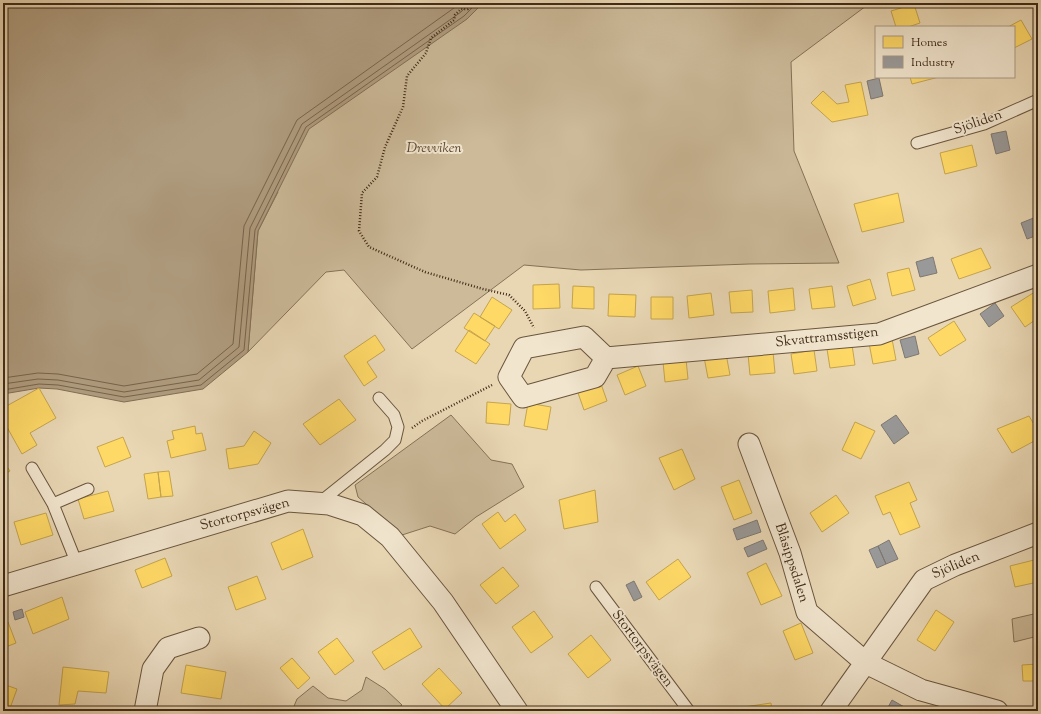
<svg xmlns="http://www.w3.org/2000/svg" width="1041" height="714" font-family="'Sorts Mill Goudy',serif">
	<style>
		.green { fill: #ccba99; stroke: #867258 }
		.water { fill: #af9c7f; stroke: #826e55 }
		.homes { fill: #ffd966; stroke: #c5a44e }
		.industry { fill: #999; stroke: #7e7872 }
		.lines { fill: none; stroke-linecap: round; stroke-linejoin: round }
		.shore { stroke: #77634b; stroke-width: 1 }
		.lane-casing { stroke: #6a553e; stroke-width: 13 }
		.street-casing { stroke: #6a553e; stroke-width: 23 }
		.path { stroke: #3f2a17; stroke-width: 2.5; stroke-dasharray: 1 2; stroke-linecap: butt }
		.lane { stroke: #f1e5ce; stroke-width: 11 }
		.street { stroke: #f1e5ce; stroke-width: 21 }
		.labels { text-anchor: middle; dominant-baseline: central; stroke-width: 4; stroke-linejoin: round; paint-order: stroke }
		.street-label { font-size: 14px; fill: #3f2a17; stroke: #f1e5ce }
		.park-label { font-size: 14px; font-style: italic; fill: #5b4731; stroke: #f1e5ce }
	</style>
	<rect width="100%" height="100%" fill="#e9d7b4"/>
	<filter id="stains"><feTurbulence type="fractalNoise" baseFrequency=".005" numOctaves="4"/><feColorMatrix values="0 0 0 0 .2 0 0 0 0 .09 0 0 0 0 .02 0 0 0 .5 -.17"/></filter>
	<radialGradient id="worn" r=".72"><stop offset=".6" stop-color="#630" stop-opacity="0"/><stop offset="1" stop-color="#630" stop-opacity=".3"/></radialGradient>
	<!-- green -->
	<path class="green" d="M116,3H870L791,62L794,151L839,263L749,264L581,270L524,265L412,349L344,270L326,272L248,352L258,231L278,192Z
		M451,415L491,460L512,464L524,487L476,517L455,534L430,526L402,535L358,497L355,485Z
		M1038,613V636L1014,642L1012,619Z
		M366,677L385,689L402,705L394,711H330L315,710L311,711H292L297,699L313,686L328,698L346,701L362,690Z"/>
	<!-- water -->
	<path class="water" d="M3,3H483L467,19L309,129L258,231L248,352L203,389L124,402L57,389L39,388L3,394Z"/>
	<!-- homes -->
	<path class="homes" d="M914,4L920,23L908,27H896L891,11Z
		M1021,20L1032,39L1014,48V27H1008Z
		M910,77H939L912,84Z
		M861,82L868,115L832,122L811,103L823,91L837,104L849,102L845,85Z
		M972,145L977,166L945,174L940,153Z
		M898,193L904,222L862,232L854,204Z
		M981,248L991,268L959,279L951,259Z
		M909,268L915,290L892,296L887,273Z
		M870,279L876,299L853,306L847,286Z
		M559,284L560,308L533,309V285Z
		M573,286L594,287V309L572,308Z
		M832,286L835,307L812,309L809,289Z
		M793,288L795,310L770,313L768,291Z
		M752,290L753,312L731,313L729,292Z
		M1038,290V318L1025,327L1011,307Z
		M711,293L714,315L689,318L687,296Z
		M609,294L636,295L635,317L608,316Z
		M492,297L512,310L499,329L480,317Z
		M651,297H673V319H651Z
		M474,313L495,326L485,341L464,328Z
		M954,321L966,340L940,356L928,338Z
		M469,330L490,344L476,364L455,351Z
		M375,335L385,350L367,362L377,377L364,386L344,356Z
		M892,339L896,360L873,364L869,343Z
		M852,345L855,365L830,368L827,349Z
		M814,350L817,371L794,374L791,354Z
		M773,352L775,373L750,375L748,354Z
		M726,354L730,375L708,378L704,357Z
		M686,359L688,379L665,382L663,362Z
		M638,366L646,386L625,395L617,375Z
		M600,381L607,401L584,410L577,390Z
		M39,388L56,418L30,433L37,445L22,454L3,420V408Z
		M339,399L356,420L320,445L303,424Z
		M487,402L511,404L509,425L486,423Z
		M528,403L551,407L547,430L524,426Z
		M1029,416L1038,431V439L1012,453L997,429Z
		M855,422L875,431L861,459L842,450Z
		M195,426L196,434L202,433L206,450L171,458L167,441L174,439L172,431Z
		M254,431L271,443L258,464L229,469L226,449L244,446Z
		M123,437L131,457L105,467L97,447Z
		M682,449L695,479L674,490L659,458Z
		M3,461L10,471L3,475Z
		M169,471L173,496L161,497L158,472Z
		M158,472L161,497L148,499L144,474Z
		M739,480L752,513L734,520L721,487Z
		M909,482L917,500L910,503L920,527L900,535L890,512L883,515L875,496Z
		M595,490L598,522L564,529L559,500Z
		M108,491L114,511L84,519L78,499Z
		M836,495L849,513L822,532L810,513Z
		M498,512L505,522L515,514L526,530L500,549L482,524Z
		M46,513L53,535L21,545L14,522Z
		M303,529L313,557L282,570L271,543Z
		M165,558L172,576L142,588L135,570Z
		M678,559L691,577L659,600L646,582Z
		M1038,559V582L1015,587L1010,566Z
		M766,563L782,596L761,605L747,573Z
		M503,567L519,586L496,604L480,585Z
		M257,576L266,599L236,610L228,587Z
		M62,597L69,619L33,634L25,612Z
		M936,610L954,622L935,651L917,640Z
		M534,611L553,637L531,653L512,627Z
		M8,622L16,643L3,648V624Z
		M801,623L813,653L795,660L783,631Z
		M410,628L422,647L384,670L372,652Z
		M591,635L611,660L588,678L568,654Z
		M337,638L354,661L335,675L318,652Z
		M292,658L310,678L298,689L280,668Z
		M1038,664V681H1023L1022,665Z
		M186,665L226,672L221,699L181,693Z
		M63,667L109,672L106,693L78,691L75,704L59,705Z
		M439,668L462,693L445,709L422,684Z
		M3,684L17,689L9,711H3Z
		M771,703L772,711H737V708Z"/>
	<!-- industry -->
	<path class="industry" d="M879,78L883,96L871,99L867,81Z
		M1006,131L1010,150L996,154L991,134Z
		M1036,217L1038,221V235L1027,239L1021,223Z
		M933,257L937,273L920,277L916,262Z
		M995,303L1004,316L989,327L980,314Z
		M915,336L919,354L905,358L900,340Z
		M896,415L909,433L894,444L881,425Z
		M757,520L761,532L737,540L733,529Z
		M763,540L767,549L748,557L744,548Z
		M889,540L898,559L886,564L878,546Z
		M878,546L886,564L877,568L869,550Z
		M634,581L642,597L634,601L626,585Z
		M22,609L24,617L15,620L13,612Z
		M892,700L906,708L905,711H886Z"/>
	<g class="lines">
		<!-- shore -->
		<path class="shore" d="M3,378L38,373L58,374L124,386L197,374L233,344L244,226L297,120L461,3
			M3,384L38,379L58,380L124,392L199,380L239,347L250,228L302,124L461,12L470,3
			M3,390L39,384L58,385L124,397L201,385L244,350L255,230L306,127L464,16L477,3"/>
		<defs>
			<path id="lane" d="M917,143L984,124L1038,100
				M32,468L53,504L77,564
				M319,503L385,450L395,440L398,427L394,415L379,398
				M53,504L88,489
				M596,587L689,711"/>
			<path id="street" d="M606,358L595,377L523,397L509,377L524,348L584,337L606,358L879,334L1038,275
				M749,444L790,553L807,612L866,663L921,690L997,711
				M3,586L288,501L329,504L363,515L390,537L443,602L517,711
				M145,711L153,669L168,648L199,638
				M831,711L924,580L955,565L1038,533"/>
		</defs>
		<!-- lane casing -->
		<use href="#lane" class="lane-casing"/>
		<!-- street casing -->
		<use href="#street" class="street-casing"/>
		<!-- path -->
		<path class="path" d="M475,3L468,9H461L455,15L454,20L431,38L426,53L407,76L403,107L385,147L377,177L362,193L359,231L369,247L425,272L483,289L509,295L525,311L534,328
			M412,428L422,421L492,385"/>
		<!-- lane -->
		<use href="#lane" class="lane"/>
		<!-- street -->
		<use href="#street" class="street"/>
	</g>
	<g class="labels">
		<!-- street labels -->
		<g class="street-label">
			<text transform="translate(978 123) rotate(-19)">Sjöliden</text>
			<text transform="translate(827 338) rotate(-6)">Skvattramsstigen</text>
			<text transform="translate(245 515) rotate(-15)">Stortorpsvägen</text>
			<text transform="translate(791 563) rotate(72)">Blåsippsdalen</text>
			<text transform="translate(956 566) rotate(-23)">Sjöliden</text>
			<text transform="translate(642 649) rotate(53)">Stortorpsvägen</text>
		</g>
		<!-- park labels -->
		<g class="park-label">
			<text x="434" y="149">Drevviken</text>
		</g>
	</g>
	<!-- margin -->
	<rect width="1041" height="714" fill="none" stroke="#e9d7b4" stroke-width="16"/>
	<rect x="4" y="4" width="1033" height="706" fill="none" stroke="#3f2a17" stroke-width="2"/>
	<rect x="8" y="8" width="1025" height="698" fill="none" stroke="#3f2a17"/>
	<!-- legend -->
	<rect x="875" y="26" width="140" height="52" fill="#f1e5ce" stroke="#aa9a85"/>
	<rect x="883" y="36" width="20" height="12" fill="#ffd966" stroke="#aa9a85"/>
	<text x="911" y="46" font-size="12" fill="#3f2a17">Homes</text>
	<rect x="883" y="56" width="20" height="12" fill="#999999" stroke="#aa9a85"/>
	<text x="911" y="66" font-size="12" fill="#3f2a17">Industry</text>
	<rect width="100%" height="100%" filter="url(#stains)"/>
	<rect width="100%" height="100%" fill="url(#worn)"/>
</svg>
